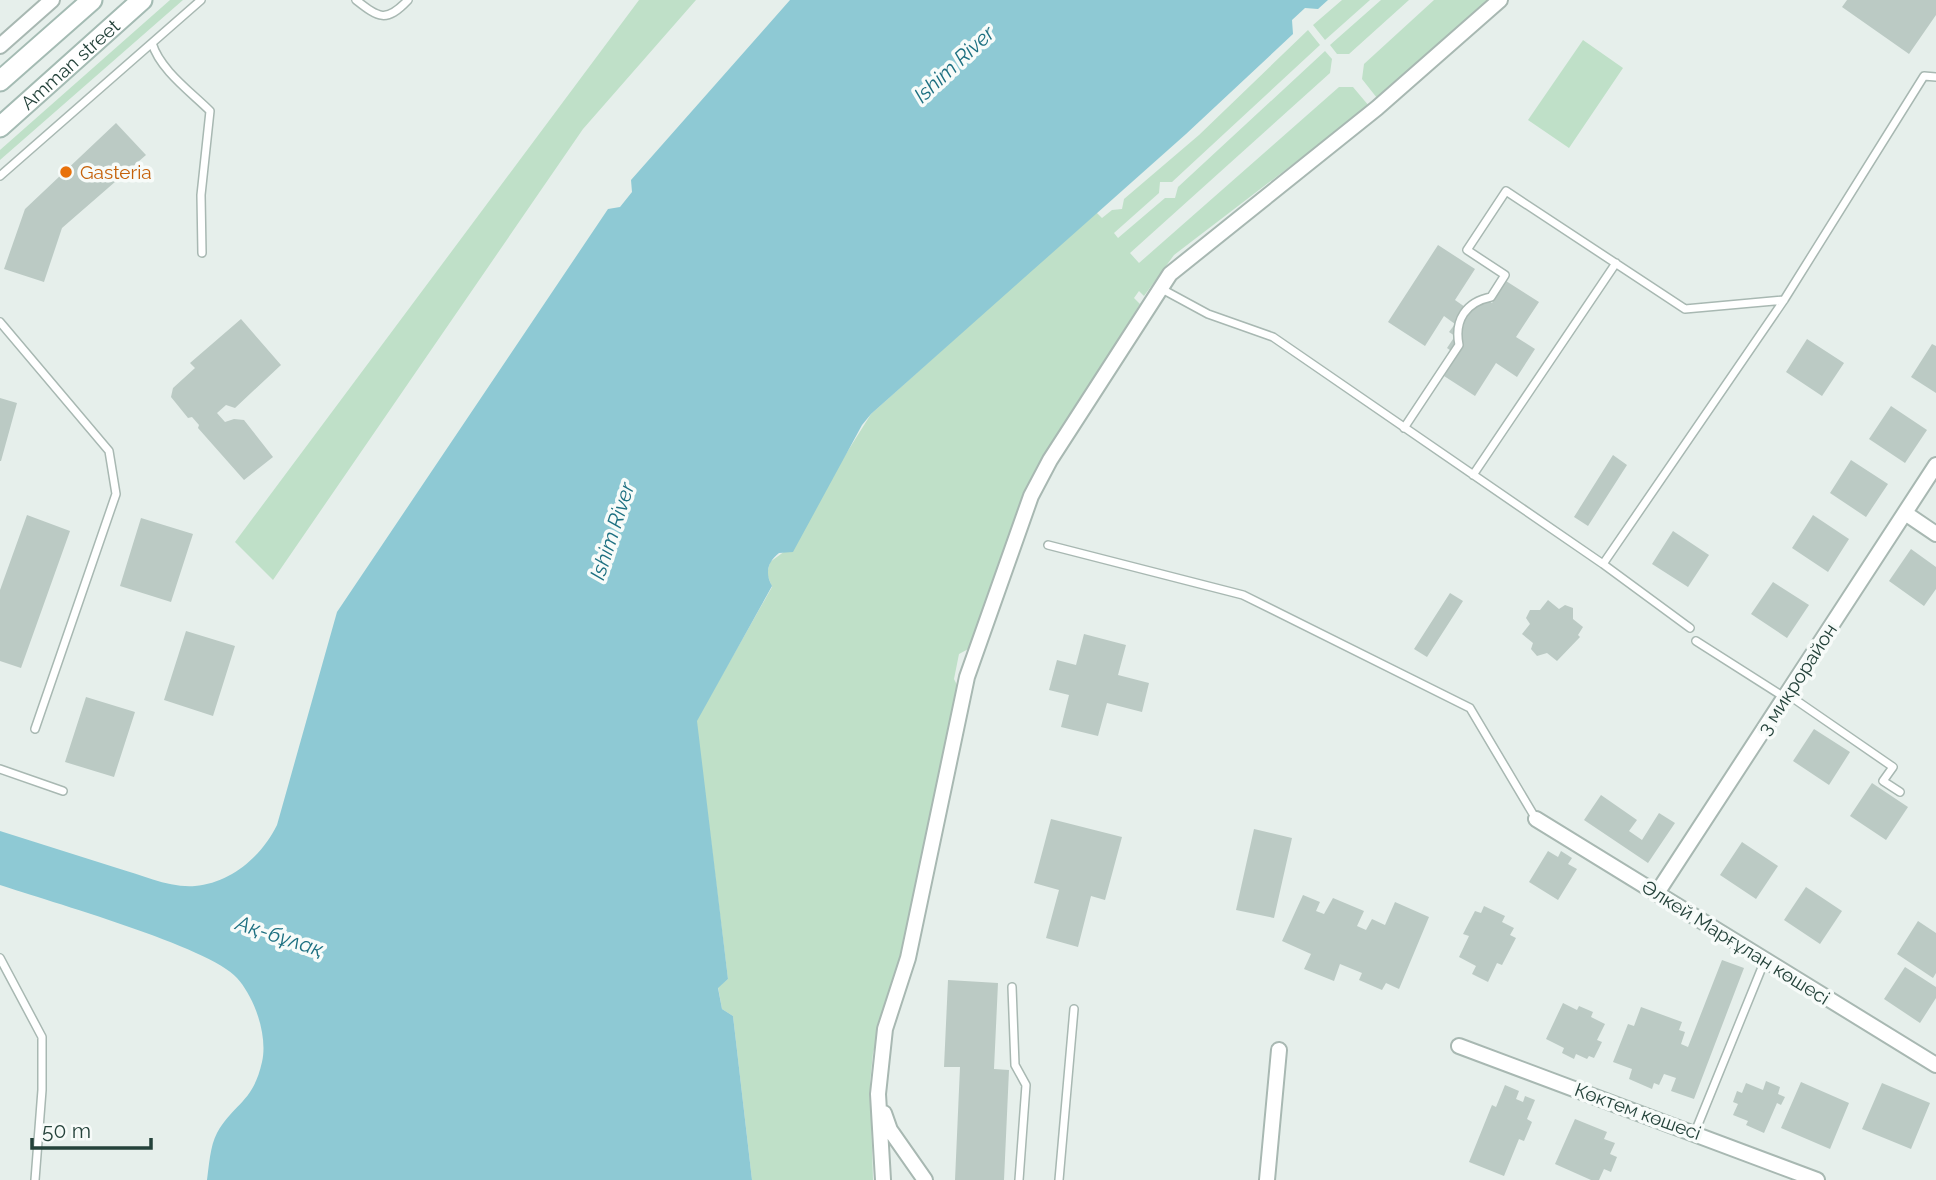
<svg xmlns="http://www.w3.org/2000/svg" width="1936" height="1180" font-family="Raleway,sans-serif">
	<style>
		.green { fill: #bfe0c8 }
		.water { fill: #8ec9d4 }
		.building { fill: #bbcac4 }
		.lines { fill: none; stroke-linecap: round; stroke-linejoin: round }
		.service-casing { stroke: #a8b8b2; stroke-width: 10 }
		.minor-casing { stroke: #a8b8b2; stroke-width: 18 }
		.secondary-casing { stroke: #a4bbb3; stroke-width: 23 }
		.service { stroke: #fff; stroke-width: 7 }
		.minor { stroke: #fff; stroke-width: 14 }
		.secondary { stroke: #fff; stroke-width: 19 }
		.food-dot { fill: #e8710a; stroke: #f7fbf9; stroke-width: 2.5 }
		.labels { text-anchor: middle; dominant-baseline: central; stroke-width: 7; stroke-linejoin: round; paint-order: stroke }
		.street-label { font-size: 19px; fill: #24423a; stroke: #f7fbf9 }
		.food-label { font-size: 19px; fill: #c56008; stroke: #f7fbf9; text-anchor: start }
		.water-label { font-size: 21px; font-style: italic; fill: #1c6f80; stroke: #f7fbf9 }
	</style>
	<rect width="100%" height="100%" fill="#e6efeb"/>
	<!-- green -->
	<path class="green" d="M170,0H183L0,160V150Z
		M639,0H696L583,129L273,580L235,542Z
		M1342,0H1370L1325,40L1313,25Z
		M1381,0H1409L1349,54H1337L1330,45Z
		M1434,0H1489L1377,98L1362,79L1364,64Z
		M1308,30L1320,45L1172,182H1160L1159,193L1114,233L1118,238L1165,198H1175L1178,187L1325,51L1332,59L1330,73L1130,253L1139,263L1339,87H1353L1369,106L1174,255L1144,296L1139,291L1134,298L1140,304L1034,474L1002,553L977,639L972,647L959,654L954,679L960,691L905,942L873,1053L870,1083L873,1180H752L733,1016L722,1009L718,987L728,979L696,721L772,587L767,574L770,562L785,551L871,414L1096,212L1102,218L1112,210L1122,209L1124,199L1199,135Z
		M1583,40L1623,68L1569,148L1528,120Z"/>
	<!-- water -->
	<path class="water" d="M790,0H1328L1318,9L1305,8L1292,20L1293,34L1186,134L871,414L862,425L793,552L779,553C767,562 765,574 772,586L697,721L728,979L718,988L722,1009L733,1016L752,1180H207C209,1166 210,1146 217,1133C233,1104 253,1103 262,1062C268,1036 255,998 237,978C211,947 47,901 0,885V831C39,843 78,856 117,868C142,875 169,888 195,886C231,883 262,856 277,825L337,612L608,209L620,207L632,192L631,180Z"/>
	<!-- building -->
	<path class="building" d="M1847,0H1936V15L1909,54L1842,7Z
		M116,123L146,155L62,228L44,282L4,269L25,209Z
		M1438,245L1475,269L1455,300L1465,307L1467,304L1474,308L1481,296L1492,303L1506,281L1539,302L1516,337L1535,349L1517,377L1496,363L1475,396L1444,376L1457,355L1447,348L1455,336L1449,332L1455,324L1444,316L1425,346L1388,322Z
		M241,319L281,365L235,408L226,405L217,413L225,422L234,419L244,420L273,457L244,480L198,428L199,425L192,417L188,418L171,397L173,388L195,368L190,363Z
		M1807,339L1844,363L1822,396L1786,372Z
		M1932,344L1936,346V393L1911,377Z
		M0,398L17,403L1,461H0Z
		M1891,406L1927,430L1905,463L1869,439Z
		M1613,455L1627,465L1588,526L1574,517Z
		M1851,460L1888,484L1866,517L1830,493Z
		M27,515L70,531L21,668L0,661V590Z
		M1813,515L1849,539L1828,572L1792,548Z
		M141,518L193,534L171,602L120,586Z
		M1673,531L1709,555L1688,587L1652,564Z
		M1911,549L1936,567V589L1924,606L1889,581Z
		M1773,582L1809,605L1787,638L1751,614Z
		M1450,593L1463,601L1427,657L1414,649Z
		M1548,600L1559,609L1565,605L1573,608V619L1583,627L1578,635L1580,637L1557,661L1547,653L1537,656L1531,649L1533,643L1522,634L1530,624L1526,618L1530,610H1540Z
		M186,631L235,646L213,716L164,700Z
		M1084,634L1126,645L1118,675L1149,683L1142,712L1107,703L1098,736L1061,727L1069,695L1049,690L1057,660L1076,665Z
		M86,697L135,712L114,777L65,762Z
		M1814,729L1850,752L1829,785L1793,761Z
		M1872,783L1908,807L1886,840L1850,816Z
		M1601,795L1637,820L1629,831L1642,840L1659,813L1675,823L1648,863L1584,820Z
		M1051,819L1122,837L1105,900L1091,896L1078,947L1046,938L1059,890L1034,883Z
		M1254,829L1292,838L1274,918L1236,910Z
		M1742,842L1778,866L1756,899L1720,875Z
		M1548,851L1558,857L1561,851L1572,858L1568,864L1577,869L1558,900L1529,882Z
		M1806,887L1842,911L1820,944L1784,920Z
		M1303,895L1320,902L1316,911L1324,914L1333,898L1364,911L1357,926L1366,930L1372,919L1385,925L1395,902L1429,917L1399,989L1386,983L1382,990L1359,980L1362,973L1340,964L1334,981L1304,969L1311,954L1282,941Z
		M1484,906L1505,916L1502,922L1514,928L1510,935L1516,938L1502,965L1497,963L1488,982L1472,974L1476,966L1459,957L1469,936L1463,934L1475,911L1481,913Z
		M1918,921L1936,933V973L1933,978L1897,954Z
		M1722,960L1744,968L1694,1099L1671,1091L1676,1078L1664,1074L1659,1085L1654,1083L1652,1089L1629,1079L1632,1069L1613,1062L1628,1024L1634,1026L1641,1007L1682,1022L1679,1030L1685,1032L1681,1044L1688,1047Z
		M1905,967L1936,987V998L1920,1023L1884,999Z
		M948,980L998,983L994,1069L1009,1070L1004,1180H955L960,1067H944Z
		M1563,1003L1577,1010L1579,1006L1593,1012L1591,1017L1605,1024L1597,1040L1602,1042L1594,1058L1589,1056L1587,1059L1576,1054L1574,1059L1562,1053L1564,1048L1546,1039Z
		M1766,1081L1780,1087L1778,1094L1785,1097L1781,1105L1777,1103L1764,1133L1746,1125L1748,1121L1733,1115L1738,1104L1733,1102L1737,1091L1742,1093L1746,1083L1763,1090Z
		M1801,1082L1849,1103L1830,1149L1781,1128Z
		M1882,1083L1930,1103L1911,1149L1862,1129Z
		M1505,1085L1519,1091L1516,1099L1523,1102L1525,1096L1535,1100L1527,1119L1532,1122L1524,1141L1519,1139L1504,1176L1469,1162L1492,1105L1496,1107Z
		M1575,1119L1607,1132L1604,1139L1615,1143L1610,1154L1617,1157L1611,1172L1604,1169L1599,1180H1591L1555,1164Z"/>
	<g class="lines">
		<defs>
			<path id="service" d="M356,0C379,18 386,23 408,0
				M152,43C160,70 191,92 210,111L201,195L202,253
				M0,176L201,0
				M1160,288L1208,314L1273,337L1603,564L1690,628
				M0,322L109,451L116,494L35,729
				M1404,428L1459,345C1454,320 1466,302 1491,297L1505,275L1467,250L1506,191L1685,309L1784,300
				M1473,475L1616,263
				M1048,545L1243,595L1470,708L1536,819
				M1603,564L1784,300L1924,76L1936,77
				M1696,641L1784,697
				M1787,694L1893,767L1883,781L1900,792
				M0,769L63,791
				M0,958L42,1037V1090L35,1180
				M1012,987L1015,1065L1026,1085L1019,1180
				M1695,1132L1765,960
				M1059,1180L1074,1009"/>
			<path id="minor" d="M0,46L52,0
				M1905,513L1936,534
				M1536,819L1936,1065
				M1657,893L1936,465
				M1459,1046L1817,1180
				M884,1113L890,1130L925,1180
				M883,1180L878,1094L885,1029L908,958L967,677L1031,496L1050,460L1170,274L1377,108L1500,0
				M1267,1180L1279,1050"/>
			<g id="secondary">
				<path d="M0,81L92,0"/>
				<path id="s1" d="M0,127L142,0"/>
			</g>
		</defs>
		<!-- service casing -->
		<use href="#service" class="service-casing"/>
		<!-- minor casing -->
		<use href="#minor" class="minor-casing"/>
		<!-- secondary casing -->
		<use href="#secondary" class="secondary-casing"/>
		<!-- service -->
		<use href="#service" class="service"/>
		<!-- minor -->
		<use href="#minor" class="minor"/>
		<!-- secondary -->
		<use href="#secondary" class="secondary"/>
	</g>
	<!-- markers -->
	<circle class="food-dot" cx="66" cy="172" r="7"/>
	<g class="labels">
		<!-- street labels -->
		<g class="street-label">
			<text stroke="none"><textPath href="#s1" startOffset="94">Amman street</textPath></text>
			<text transform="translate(1797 679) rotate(-57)">3 микрорайон</text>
			<text transform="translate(1736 942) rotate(32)">Әлкей Марғұлан көшесі</text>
			<text transform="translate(1638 1111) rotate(20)">Көктем көшесі</text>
		</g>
		<!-- food labels -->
		<g class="food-label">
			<text x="80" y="172">Gasteria</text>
		</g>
		<!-- water labels -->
		<g class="water-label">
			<text transform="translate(954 64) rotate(-43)">Ishim River</text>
			<text transform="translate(612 531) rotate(-72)">Ishim River</text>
			<text transform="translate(280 936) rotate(18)">Ақ-бұлақ</text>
		</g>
	</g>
	<!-- scale -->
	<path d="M32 1138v10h119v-10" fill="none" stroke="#24423a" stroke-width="3.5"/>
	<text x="42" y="1138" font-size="21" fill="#24423a" stroke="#f7fbf9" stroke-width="5" paint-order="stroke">50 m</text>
</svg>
